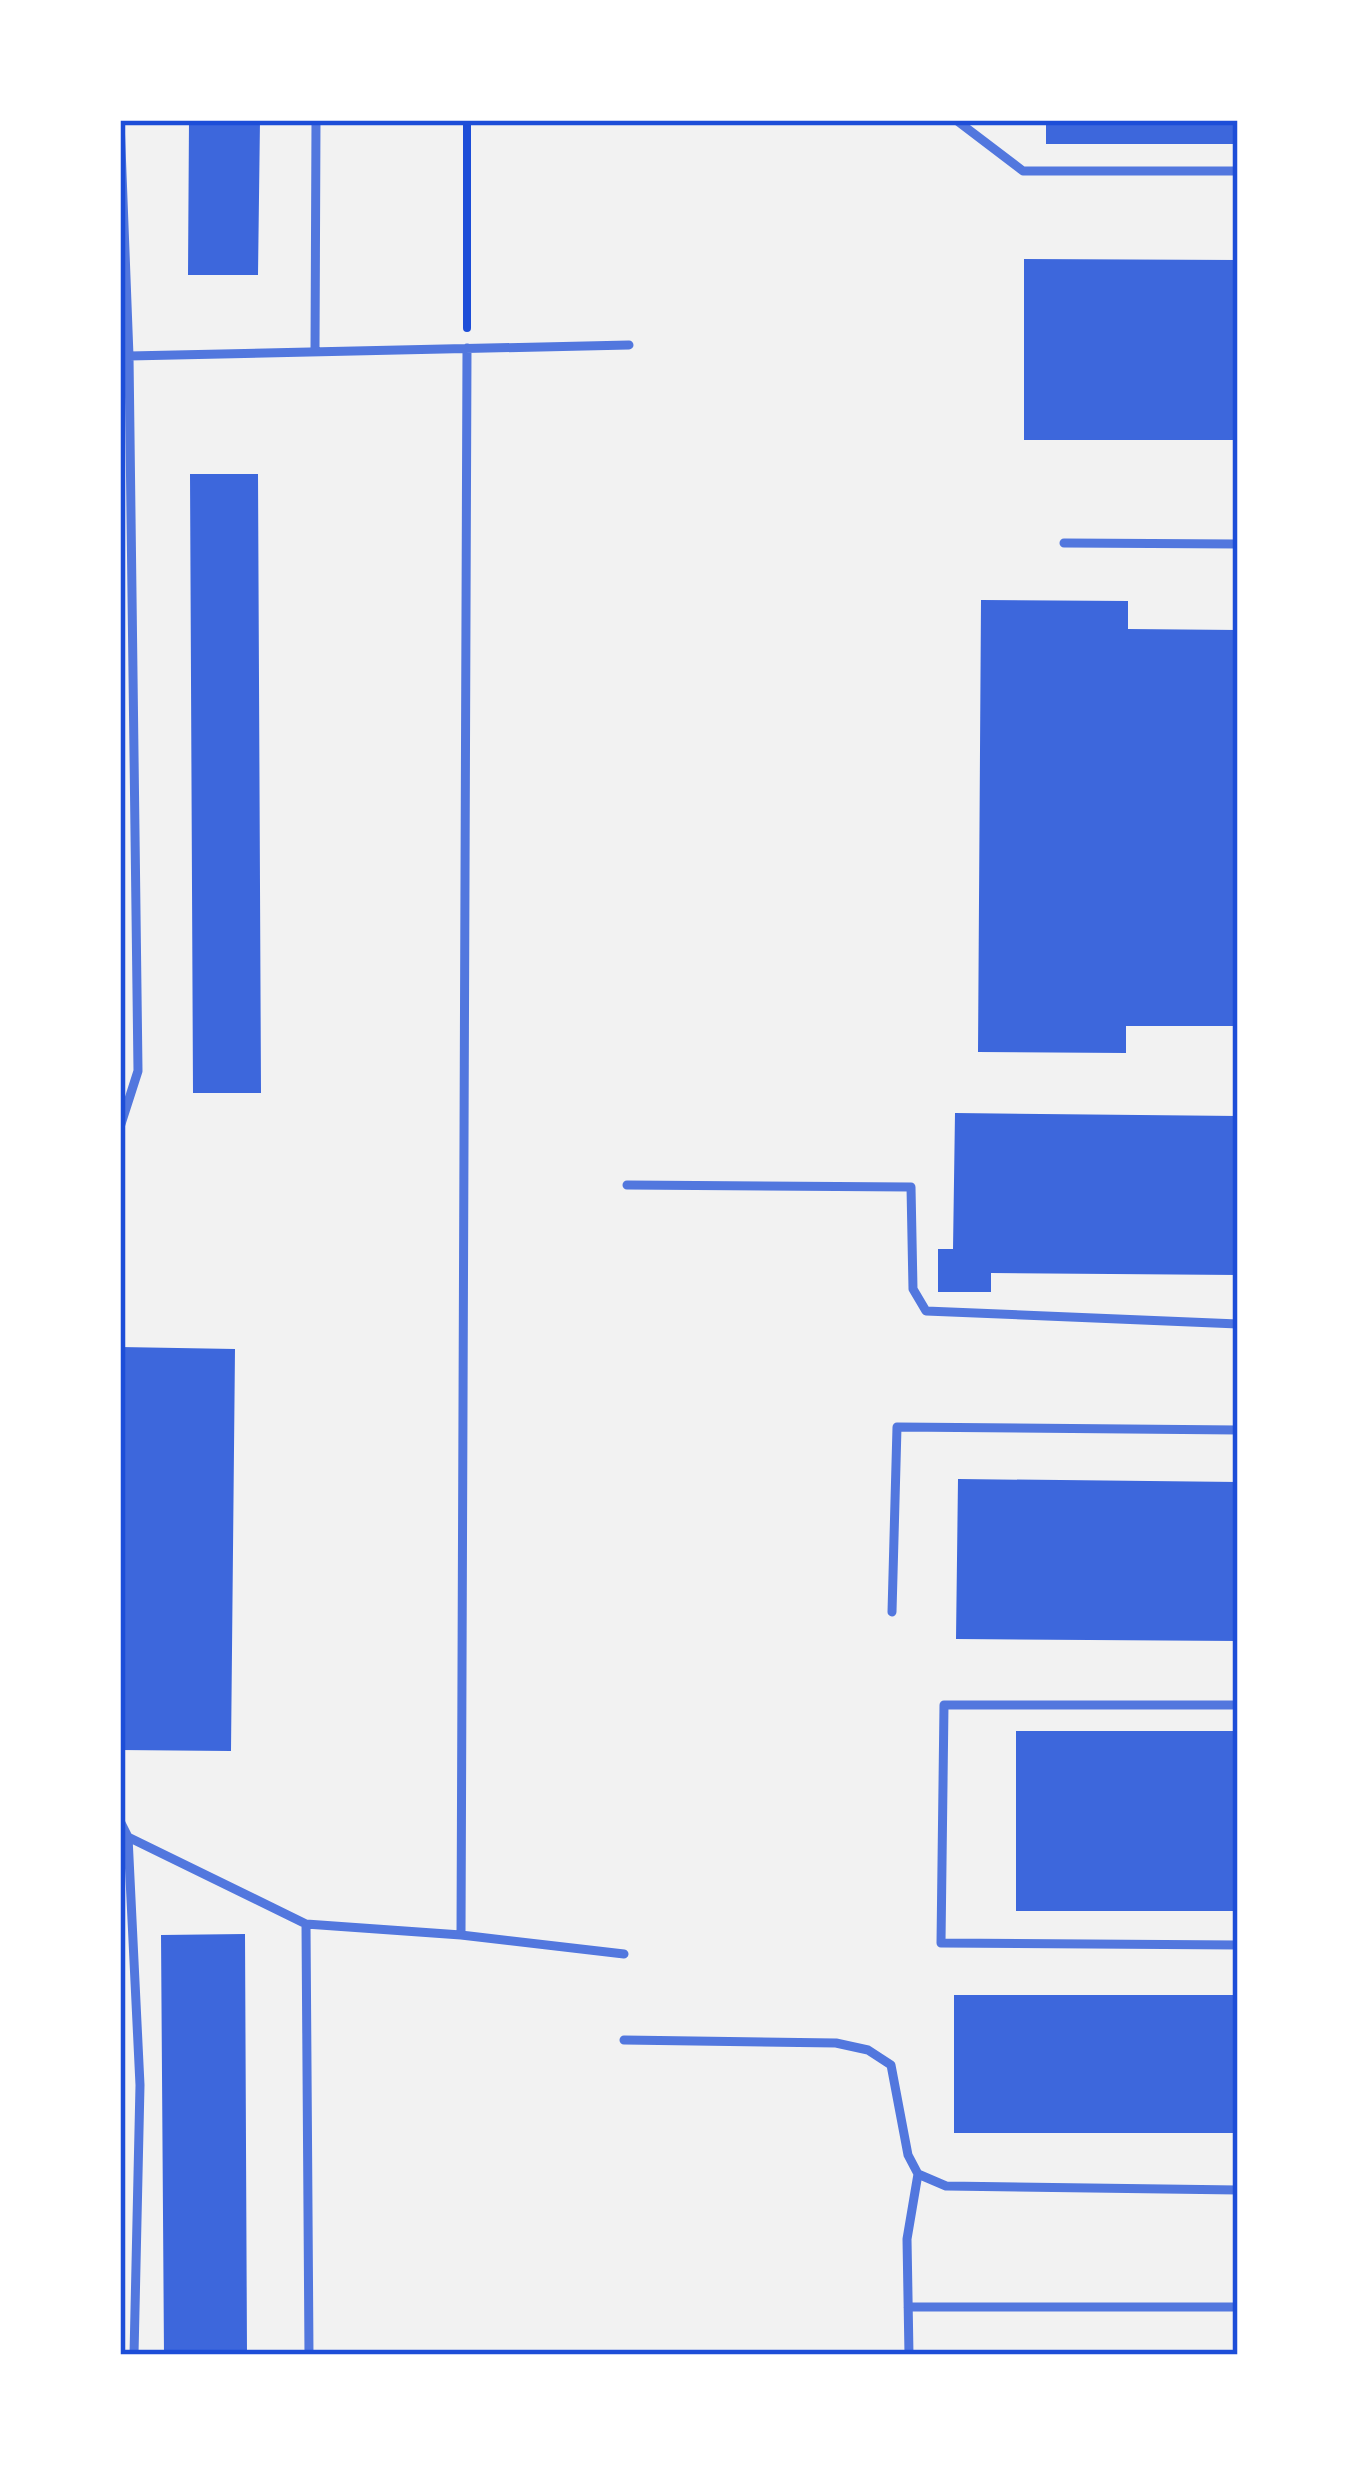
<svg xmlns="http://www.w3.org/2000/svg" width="1358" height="2475" font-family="'DejaVu Sans',sans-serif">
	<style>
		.building { fill: #3d67dc }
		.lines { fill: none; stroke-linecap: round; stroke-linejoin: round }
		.path { stroke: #1d4ed8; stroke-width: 8 }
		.service { stroke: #5277de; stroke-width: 9 }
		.neatline { fill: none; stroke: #1d4ed8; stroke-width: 4.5 }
	</style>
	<rect width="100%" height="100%" fill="#f2f2f2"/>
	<!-- building -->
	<path class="building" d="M189,120H260L258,275H188Z
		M1046,120H1238V144H1046Z
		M1024,259L1238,260V440H1024Z
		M190,474H258L261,1093H193Z
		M981,600L1128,601V629L1238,630V1026H1126V1053L978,1052Z
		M955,1113L1238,1116V1275L991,1273V1292H938V1249H953Z
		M120,1347L235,1349L231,1751L120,1750Z
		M958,1479L1238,1482V1641L956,1639Z
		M1016,1731H1238V1911H1016Z
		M245,1934L247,2355H164L161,1935Z
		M954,1995H1238V2133H954Z"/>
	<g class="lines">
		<!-- path -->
		<path class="path" d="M467,120V328"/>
		<!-- service -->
		<path class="service" d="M956,120L1023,171H1238
			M120,121L129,356L629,345
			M467,348L461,1935L624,1954
			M315,352L316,120
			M120,354L129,356L138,1071L120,1127
			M1064,543L1238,544
			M627,1185L911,1187L913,1289L926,1311L1238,1324
			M892,1612L897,1427L1238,1430
			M1238,1705H944L941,1943L1238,1945
			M120,1821L128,1837L140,2085L134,2355
			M128,1837L306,1924L309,2355
			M306,1924L461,1935
			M624,2040L836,2043L868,2050L891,2065L908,2155L918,2174L946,2186L1238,2190
			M908,2307H1238
			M909,2355L907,2239L918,2174"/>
	</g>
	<!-- border -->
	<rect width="1358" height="2475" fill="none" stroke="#ffffff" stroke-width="246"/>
	<rect x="123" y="123" width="1112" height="2229" class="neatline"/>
</svg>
